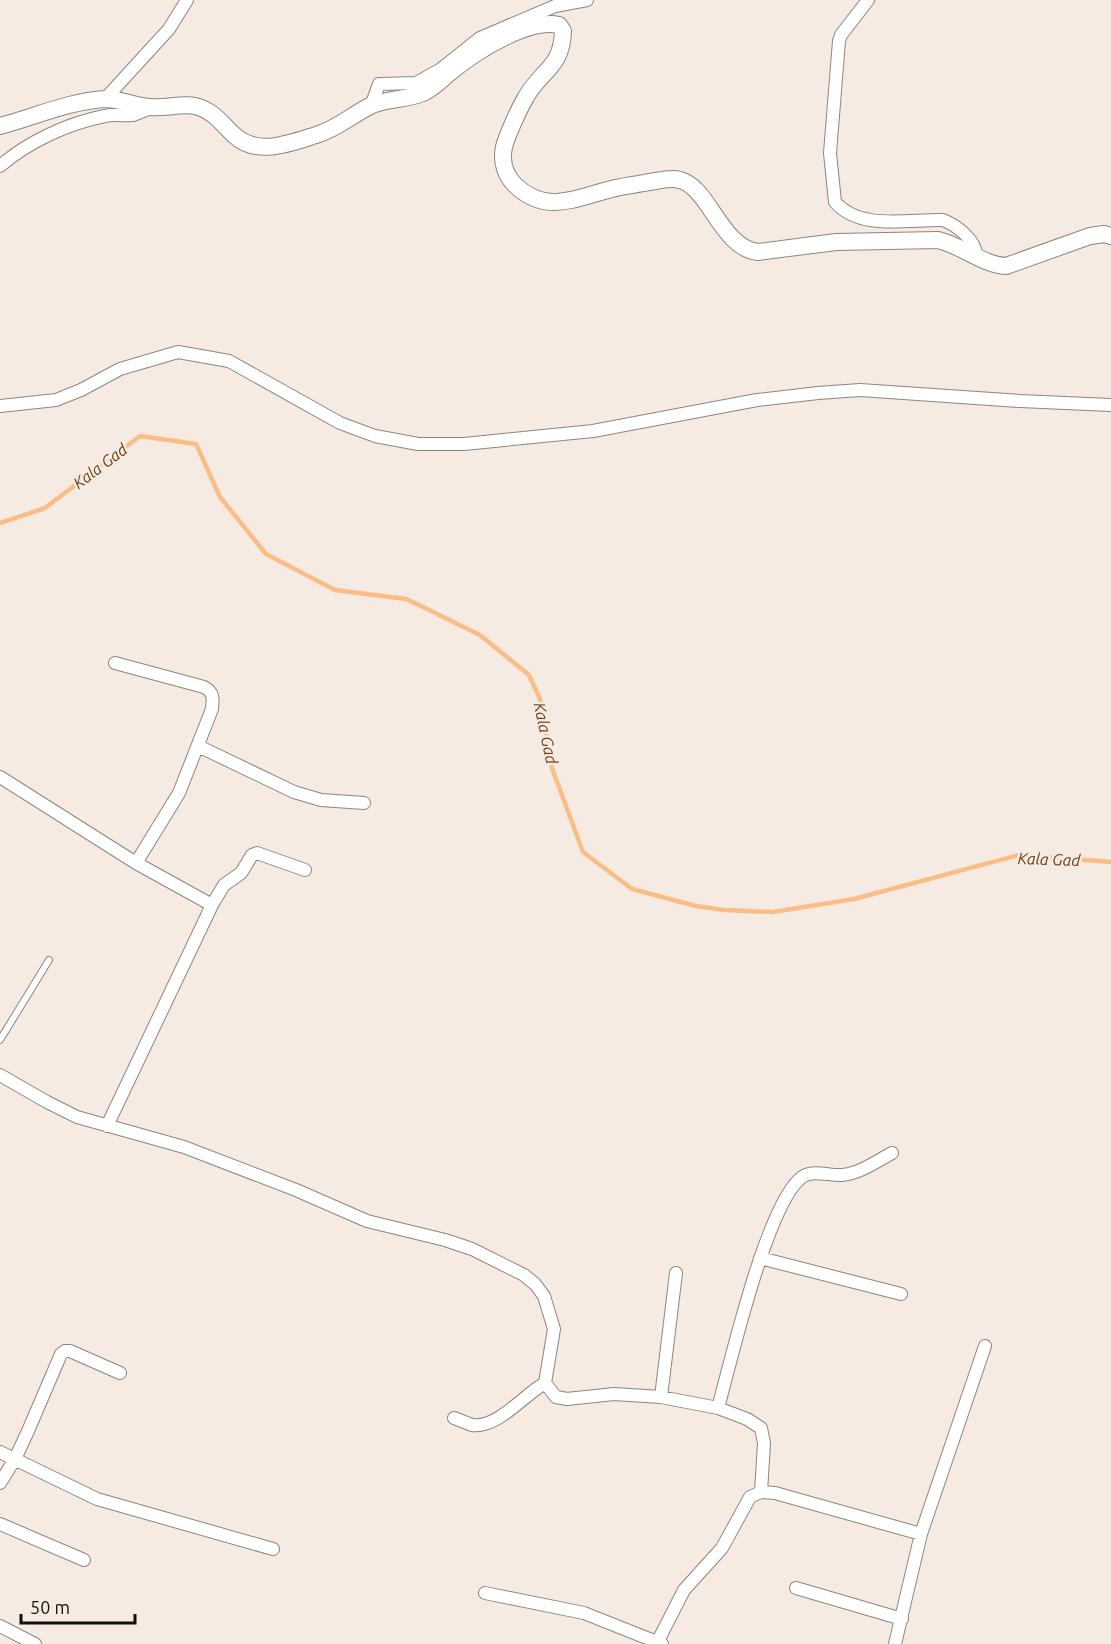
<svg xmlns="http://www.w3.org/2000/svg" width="1111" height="1644" font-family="Ubuntu,sans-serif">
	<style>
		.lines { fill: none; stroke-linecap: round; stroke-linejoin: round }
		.stream { stroke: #fbbd86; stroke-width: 4.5 }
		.lane-casing { stroke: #8e857d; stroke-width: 8 }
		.street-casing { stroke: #8e857d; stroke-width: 14 }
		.secondary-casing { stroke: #8e857d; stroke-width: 18 }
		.lane { stroke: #fff; stroke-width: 6 }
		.street { stroke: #fff; stroke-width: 12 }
		.secondary { stroke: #fff; stroke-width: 16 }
		.labels { text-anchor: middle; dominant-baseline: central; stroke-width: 5; stroke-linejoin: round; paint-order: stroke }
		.water-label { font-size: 16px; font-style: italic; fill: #694017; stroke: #f6ebe3 }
	</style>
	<rect width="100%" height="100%" fill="#f6ebe3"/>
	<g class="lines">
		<!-- stream -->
		<path class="stream" d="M0,523L45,508L140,436L196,444L220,497L266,554L335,590L406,599L423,607L480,635L529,675L540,699L552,768L583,852L632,889L696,906L724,910L773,912L854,899L1019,855L1111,862"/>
		<defs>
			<path id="lane" d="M0,1040L49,960"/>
			<path id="street" d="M868,0L841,35L839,41L830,153L835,202C860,231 909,219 943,220C956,225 976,240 976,255
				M105,99L169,29L187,0
				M371,106L379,84L416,83L441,69L480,38L555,6L587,0
				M0,166C28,142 68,123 105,116C114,114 124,116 133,115C139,113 145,110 151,108
				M0,406L56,400L81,390L120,369L178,352L229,361L340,423L375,436L418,444H464L593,431L757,400L818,393L860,390L1020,401L1111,405
				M115,663L204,687C214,692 213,699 212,709L179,793L136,863
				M198,746L294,792L321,800L364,803
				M0,777L136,863L212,905L107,1126
				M212,905L224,885L241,873L252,855L257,853L305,870
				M0,1075L47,1102L77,1117L184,1147L296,1190L367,1221L445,1240L472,1249L524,1275L535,1284L544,1296L554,1329L545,1383L556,1397L567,1399L614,1394L661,1397
				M760,1258L901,1294
				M676,1273L661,1397L718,1408
				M454,1418C460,1420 466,1423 472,1425C497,1429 525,1394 545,1383
				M0,1452L97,1499L273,1549
				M0,1483L15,1459L28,1431L61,1354L65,1351H70L120,1373
				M761,1492L764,1443L761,1428L747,1419L718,1408C731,1361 767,1203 802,1177C813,1169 829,1176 842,1175C859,1174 877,1161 892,1153
				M0,1524L84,1560
				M796,1588L902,1619
				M485,1593L584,1613L662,1644
				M0,1626L35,1644
				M658,1641L684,1590L722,1548L750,1497L761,1492L775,1493L921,1534
				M895,1644L921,1534L985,1346"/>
			<path id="secondary" d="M0,126C34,117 70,101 105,99C121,99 135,106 150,107C165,109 181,103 195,106C213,110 222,124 234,135C257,157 291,143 316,135C337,129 353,114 372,105C389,98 409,100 425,92C436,86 443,78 453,70C477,51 528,18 559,25L563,31C562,68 541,70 526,97C520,107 507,135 504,147C501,161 505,175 515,185C545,214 573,199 608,190C621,186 635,185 649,182C659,181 670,177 680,180C709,187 721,248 758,252L836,242L938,240C963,246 983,265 1006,266L1090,236L1104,234L1111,236"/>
		</defs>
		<!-- lane casing -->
		<use href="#lane" class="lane-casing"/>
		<!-- street casing -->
		<use href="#street" class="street-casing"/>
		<!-- secondary casing -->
		<use href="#secondary" class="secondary-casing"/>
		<!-- lane -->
		<use href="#lane" class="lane"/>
		<!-- street -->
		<use href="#street" class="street"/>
		<!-- secondary -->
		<use href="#secondary" class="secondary"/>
	</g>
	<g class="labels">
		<!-- water labels -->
		<g class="water-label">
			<text transform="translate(100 466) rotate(-37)">Kala Gad</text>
			<text transform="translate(546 733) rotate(78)">Kala Gad</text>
			<text transform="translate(1049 859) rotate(2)">Kala Gad</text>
		</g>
	</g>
	<!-- scale -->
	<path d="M21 1614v9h114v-9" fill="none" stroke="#120f0c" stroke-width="3"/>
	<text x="30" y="1614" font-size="18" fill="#120f0c" stroke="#f6ebe3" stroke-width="4.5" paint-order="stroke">50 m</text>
</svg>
